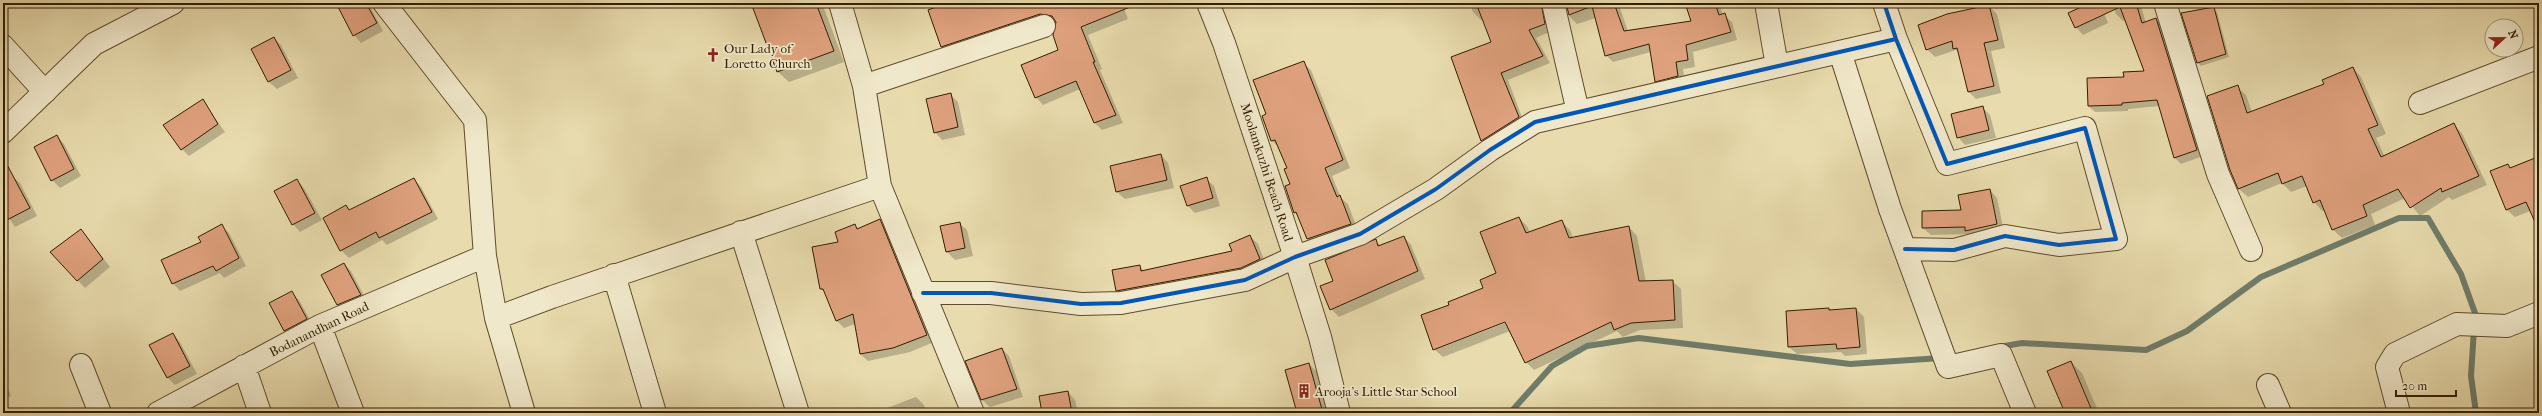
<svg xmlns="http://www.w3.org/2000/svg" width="2542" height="416" font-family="'IM FELL French Canon',serif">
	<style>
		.shadow { fill: #0003; fill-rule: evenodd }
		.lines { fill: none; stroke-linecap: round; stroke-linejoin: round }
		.stream { stroke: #6f7c69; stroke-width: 6 }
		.building { fill: #dfa17d; stroke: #331d01 }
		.minor-casing { stroke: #604c2c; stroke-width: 24 }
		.tertiary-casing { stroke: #604c2c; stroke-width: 24 }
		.minor { stroke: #f0e8ca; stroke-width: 22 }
		.tertiary { stroke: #f0e8ca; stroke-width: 22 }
		.cycleway-casing { stroke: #f0e8ca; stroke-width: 6 }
		.cycleway { stroke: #0057b8; stroke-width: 4 }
		.labels { text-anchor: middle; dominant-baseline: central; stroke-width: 3.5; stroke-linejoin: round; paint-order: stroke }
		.poi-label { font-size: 13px; fill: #331d01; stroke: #f0e8ca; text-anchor: start }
		.street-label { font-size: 13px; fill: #331d01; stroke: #f0e8ca }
	</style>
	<rect width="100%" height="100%" fill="#e8dbad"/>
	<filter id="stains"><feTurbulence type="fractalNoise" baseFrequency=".005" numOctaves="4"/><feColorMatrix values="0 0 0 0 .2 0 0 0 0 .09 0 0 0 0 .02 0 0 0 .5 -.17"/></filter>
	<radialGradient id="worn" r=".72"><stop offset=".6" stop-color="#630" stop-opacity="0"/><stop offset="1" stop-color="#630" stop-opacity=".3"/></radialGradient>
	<!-- shadow -->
	<path class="shadow" d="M337,3H368L383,31L361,43L354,35Z
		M752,3H822L844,62L789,82L778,72Z
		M955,3H1122L1128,19L1088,35L1102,69L1100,70L1123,123L1102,130L1095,123L1080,89L1043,105L1036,97L1060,50L1057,23L1048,21L949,54L941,47Z
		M1470,3H1552V31L1536,38L1550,63L1508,80L1525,125L1489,148L1482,140L1452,57L1492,42L1483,19L1481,20L1473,12Z
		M1566,3H1625L1619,5L1628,31L1692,21L1686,3H1719L1723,15L1732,22L1737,40L1693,52L1695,67L1683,69L1685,83L1663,88L1656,81L1651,52L1613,62L1606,55L1596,18L1577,24L1570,17Z
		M2092,3H2096L2102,9L2108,23L2083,35L2076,27Z
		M2112,3H2140L2146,23L2156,19L2163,25L2203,156L2181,164L2175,158L2160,106L2128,109V111L2095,112L2088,106L2125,78L2145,72L2126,20L2123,21L2116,14Z
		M1989,6L1997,14L2005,48L1991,51L2001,93L1976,99L1969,92L1959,53L1956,50L1935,57L1927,49Z
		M2213,8L2217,12L2229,57L2201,66L2198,63Z
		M274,38L281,45L298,78L277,89L269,82L252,49Z
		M1303,63L1311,70L1350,168L1332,176L1341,198L1348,204L1358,231L1316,247L1308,239L1300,218L1294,212L1288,169L1280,148L1272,141L1267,115Z
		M2353,68L2361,77L2386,134L2376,138L2385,157L2453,124L2462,133L2487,185L2452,200L2449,197L2420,216L2405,198L2371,214L2375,225L2342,238L2333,230L2325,210L2322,211L2314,202L2307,186L2291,192L2282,183L2248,197L2239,189L2231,169L2237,87L2246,95L2252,112L2325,84Z
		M951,95L958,102L965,135L942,140L935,132Z
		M202,100L225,132L189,156L182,149Z
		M1982,107L1990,115L1996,138L1965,145L1958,137Z
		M57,136L64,144L81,176L60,188L52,180Z
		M1161,155L1168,163L1174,188L1125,199L1117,192Z
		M2535,159L2539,163V213L2533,210L2515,217L2507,210L2492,172L2508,165L2512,169Z
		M12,176L20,183L37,216L15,227L3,210V180Z
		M414,179L421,187L438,219L387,245L382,240L349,258L341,250L346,206L350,211Z
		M1206,179L1214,186L1220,206L1195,213L1188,206Z
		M297,180L304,188L322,220L300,232L293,224Z
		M1990,190L1997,198L2004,232L1974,238L1970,234L1931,235L1923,228L1962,211Z
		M1519,218L1527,226L1530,233L1562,222L1570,230L1573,238L1629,227L1637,236L1646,282L1672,281L1681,289L1683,328L1640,330L1623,337L1617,331L1534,370L1526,362L1510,331L1443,357L1434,349L1450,305L1485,288L1498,274ZM1509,319L1510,321L1437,349V347Z
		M880,221L887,228L934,342L910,352L868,361L860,354L855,324L844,328L837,321L826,293L821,289L840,243L854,225L858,229Z
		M959,223L967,230L973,256L955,260L947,252L941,227Z
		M221,226L229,233L246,266L224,278L220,273L180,291L173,283L203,243Z
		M81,230L110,267L85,288L51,252Z
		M1250,236L1258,244L1267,267L1124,298L1117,290L1139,266L1144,271L1233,252Z
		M1404,237L1411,245L1425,279L1339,317L1331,309L1334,281L1375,240L1381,246Z
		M344,264L351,271L368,303L345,312L338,305Z
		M292,293L299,300L314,327L292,338L284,331Z
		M1829,309L1831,311L1856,309L1864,317L1867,354L1845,356L1841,352L1797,354L1789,347Z
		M173,334L180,342L197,374L175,385L168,378L151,345Z
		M1002,349L1009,356L1023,397L990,407L982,400L966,361Z
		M2071,362L2082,373L2099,413H2066Z
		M1309,364L1320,375L1330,413H1298Z
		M3,377L11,396L3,400Z
		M1068,392L1075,400L1078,413H1043Z
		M916,397L924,405L927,413H879V411Z"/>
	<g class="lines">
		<!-- stream -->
		<path class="stream" d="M1999,347L2022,343L2146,350L2187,331L2261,277L2399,218H2428L2461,274L2475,313L2471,376L2476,413
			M1510,413L1552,366L1587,346L1639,338L1850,364L1941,358
			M2538,413L2539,412"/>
	</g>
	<!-- building -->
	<path class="building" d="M336,3H366L377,23L353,36Z
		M751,3H816L834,51L777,72Z
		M947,3H1140L1081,27L1095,62H1093L1116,115L1094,123L1076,81L1035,98L1021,65L1058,50L1053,35L1056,22L1052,16L1040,14L941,47L928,10Z
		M1476,3H1541L1545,24L1529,30L1543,56L1501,73L1519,117L1481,141L1451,57L1491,42Z
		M1566,3H1614L1624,31L1691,21L1685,3H1715L1719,15L1725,13L1731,32L1686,45L1688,60L1676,62L1678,76L1655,82L1649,44L1605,56L1592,6L1569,15Z
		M2090,3H2136L2142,23L2156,18L2197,150L2174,158L2157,100L2122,103V105L2088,106L2087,78L2124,77L2123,72L2144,71L2120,7L2075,28L2068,13Z
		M1989,5L1998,40L1984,43L1994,86L1968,92L1957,48L1953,49L1952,41L1926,50L1918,25L1947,14Z
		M2214,7L2226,54L2197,63L2181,13Z
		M274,37L291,70L268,82L251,49Z
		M1304,61L1343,160L1325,168L1337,197L1340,195L1351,224L1307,239L1296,212L1294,213L1285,186L1290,184L1284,169L1287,168L1275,140L1271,141L1262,116L1266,114L1253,80Z
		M2353,67L2378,125L2368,129L2381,157L2454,123L2479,176L2442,192L2441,188L2410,208L2398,189L2363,205L2367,216L2332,230L2320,200L2313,203L2302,176L2282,184L2278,173L2238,189L2230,170L2207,96L2238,85L2247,113L2324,84L2322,80Z
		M951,93L958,127L934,133L926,99Z
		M203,99L218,124L181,150L163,125Z
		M1983,106L1989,130L1957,138L1951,114Z
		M57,135L74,169L51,181L34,147Z
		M1161,154L1167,180L1116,192L1110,166Z
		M3,157L30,208L3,222Z
		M2535,158L2539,167V231L2526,202L2506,210L2490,171L2508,164L2510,168Z
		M1207,177L1213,198L1187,206L1180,186Z
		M414,178L432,212L379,238L376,232L340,251L323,218L346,205L349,210Z
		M297,179L315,213L292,225L274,191Z
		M1990,189L1997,224L1965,231V227L1922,228V211L1961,210L1958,195Z
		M1519,217L1526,233L1562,220L1569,238L1629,226L1639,281L1673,280L1675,320L1631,323L1614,330L1611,322L1525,363L1505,322L1433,350L1421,315L1449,305L1448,302L1483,288L1480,280L1496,273L1480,232Z
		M880,219L927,335L893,348L860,354L853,314L836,321L823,289H820L812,247L838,242L835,232L855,224L857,229Z
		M960,222L965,248L946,252L940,226Z
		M222,224L239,258L216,271L213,266L172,284L161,260L201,242L198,237Z
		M81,229L103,259L77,281L50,252Z
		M1250,235L1260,259L1241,268L1116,291L1112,270L1140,265L1141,271L1232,251L1229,244Z
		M1404,236L1418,271L1330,310L1320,286L1333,281L1325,260L1376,239L1378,246Z
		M344,263L361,295L337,305L321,275Z
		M292,291L307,319L284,331L269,303Z
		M1829,308V310L1856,308L1860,347L1837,349L1836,344L1788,347L1786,311Z
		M173,333L190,366L167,378L149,345Z
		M1002,348L1017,389L981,400L965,361Z
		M2071,361L2093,413H2065L2047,371Z
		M1309,363L1323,413H1297L1285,370Z
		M1068,391L1072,413H1042L1039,396Z"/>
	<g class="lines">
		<defs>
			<path id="minor" d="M384,3L475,120L485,256L496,318L524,413
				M840,3L864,86L880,186L973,413
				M1553,3L1578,112
				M1766,3L1777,66
				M1884,3L1896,39L1947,164L2085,128L2116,239L2059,245L2005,236L1954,250L1905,249
				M2165,3L2218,174L2251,250
				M3,46L45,92
				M1840,52L1890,209L1948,367L2001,355L2025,413
				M864,86L1044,26
				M2420,103L2539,57
				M741,232L798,413
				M614,275L655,413
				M923,293H991L1081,304L1121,303L1245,280L1295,257L1360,234L1436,189L1490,150L1535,122L1896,39
				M496,318L552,297L880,186
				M320,326L353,413
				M81,365L100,413
				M244,366L260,413
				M2268,385L2280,413
				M158,413L320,326L485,256
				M2399,413L2387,367L2395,354L2457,324L2507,326L2539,313"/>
			<path id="tertiary" d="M1208,3L1224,43L1295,257L1320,337L1339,413
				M3,132L94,44L173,3"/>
		</defs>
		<!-- minor casing -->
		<use href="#minor" class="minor-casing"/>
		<!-- tertiary casing -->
		<use href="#tertiary" class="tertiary-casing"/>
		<!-- minor -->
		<use href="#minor" class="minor"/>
		<!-- tertiary -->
		<use href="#tertiary" class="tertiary"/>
		<defs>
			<path id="cycleway" d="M1884,3L1896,39L1947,164L2085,128L2116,239L2059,245L2005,236L1954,250L1905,249
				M923,293H991L1081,304L1121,303L1245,280L1295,257L1360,234L1436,189L1490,150L1535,122L1896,39"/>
		</defs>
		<!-- cycleway casing -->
		<use href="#cycleway" class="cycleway-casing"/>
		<!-- cycleway -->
		<use href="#cycleway" class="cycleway"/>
	</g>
	<!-- icons -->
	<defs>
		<symbol id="church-bare" viewBox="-9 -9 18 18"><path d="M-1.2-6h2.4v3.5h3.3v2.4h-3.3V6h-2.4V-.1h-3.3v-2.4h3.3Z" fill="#8f2418" stroke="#f0e8ca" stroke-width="2.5" paint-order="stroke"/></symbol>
		<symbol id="building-bare" viewBox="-9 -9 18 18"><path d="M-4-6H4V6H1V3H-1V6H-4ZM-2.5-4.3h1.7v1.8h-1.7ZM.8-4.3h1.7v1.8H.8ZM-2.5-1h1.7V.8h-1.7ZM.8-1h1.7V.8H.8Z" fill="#8f2418" stroke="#f0e8ca" stroke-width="2.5" paint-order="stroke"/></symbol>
	</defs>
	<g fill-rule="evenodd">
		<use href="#church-bare" x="703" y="45" width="20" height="20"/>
		<use href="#building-bare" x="1294" y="381" width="20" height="20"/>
	</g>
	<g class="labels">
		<!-- poi labels -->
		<g class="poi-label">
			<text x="724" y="48">Our Lady of<tspan x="724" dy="15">Loretto Church</tspan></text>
			<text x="1315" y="391">Arooja's Little Star School</text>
		</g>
		<!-- street labels -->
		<g class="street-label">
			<text transform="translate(1267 172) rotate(72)">Moolamkuzhi Beach Road</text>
			<text transform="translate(319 329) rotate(-26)">Bodanandhan Road</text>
		</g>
	</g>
	<!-- margin -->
	<rect width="2542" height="416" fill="none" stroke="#e8dbad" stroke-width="16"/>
	<rect x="4" y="4" width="2534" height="408" fill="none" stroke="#331d01" stroke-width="2"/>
	<rect x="8" y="8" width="2526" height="400" fill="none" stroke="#331d01"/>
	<!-- north arrow -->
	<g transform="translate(2504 38) rotate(68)"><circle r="19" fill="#f0e8ca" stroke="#a4977a"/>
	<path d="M0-3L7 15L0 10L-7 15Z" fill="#8f2418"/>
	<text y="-6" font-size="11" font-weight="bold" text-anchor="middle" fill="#331d01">N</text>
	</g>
	<!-- scale -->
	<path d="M2396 390v6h60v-6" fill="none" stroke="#331d01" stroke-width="2"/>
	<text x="2402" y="390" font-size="12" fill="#331d01" stroke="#f0e8ca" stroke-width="3" paint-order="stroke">20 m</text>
	<rect width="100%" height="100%" filter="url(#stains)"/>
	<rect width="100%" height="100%" fill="url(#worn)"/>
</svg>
